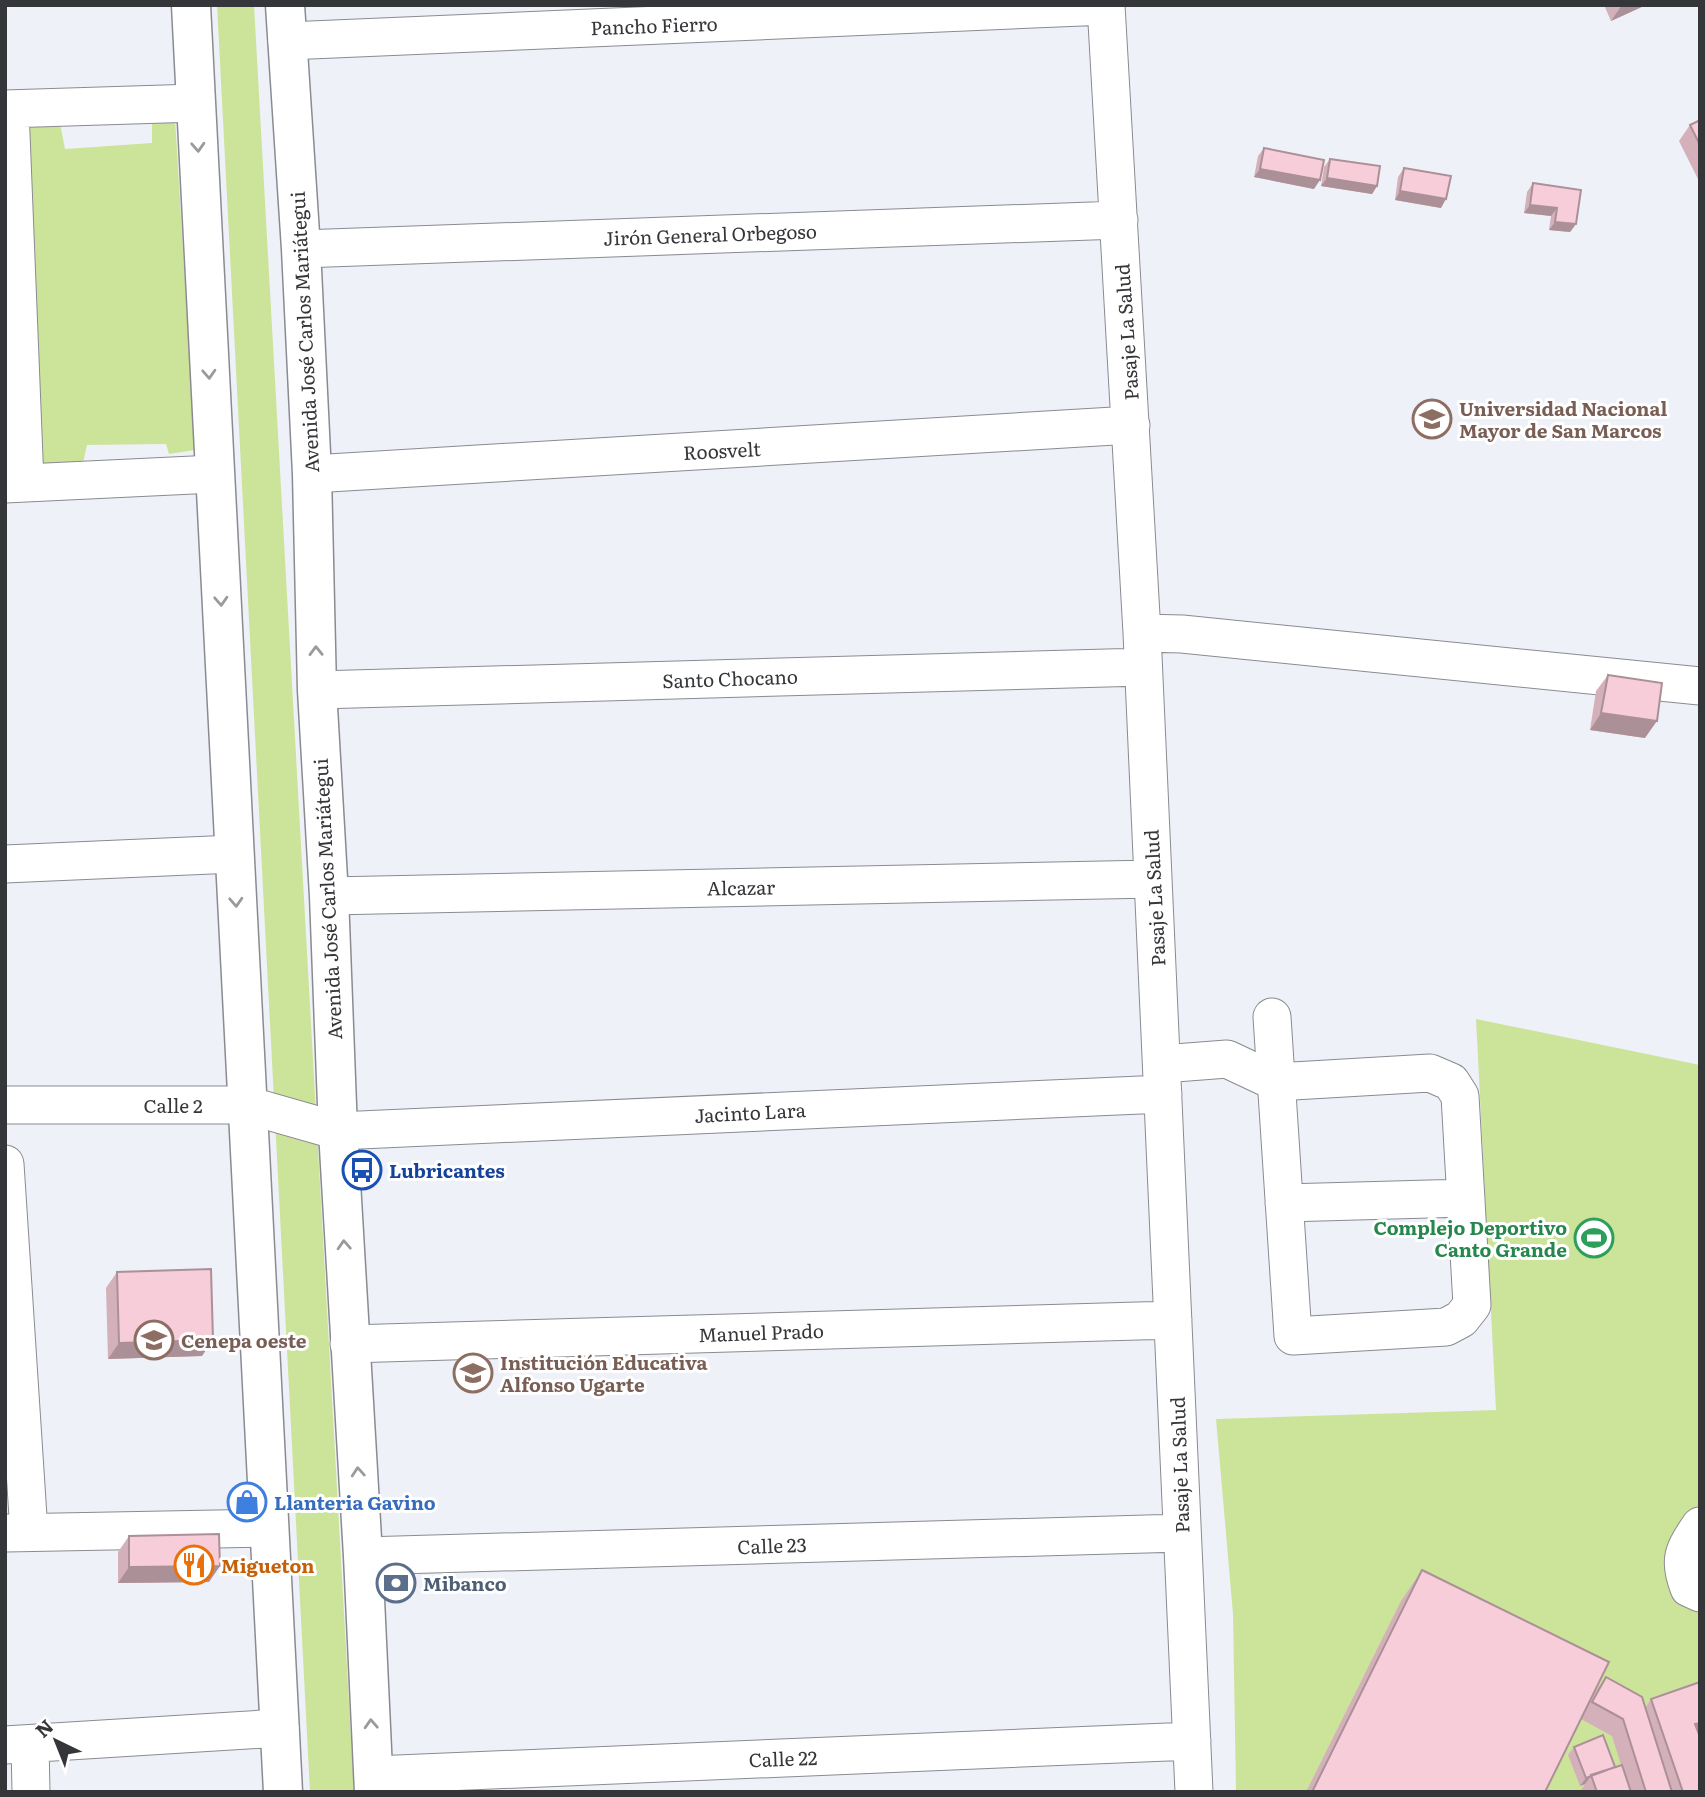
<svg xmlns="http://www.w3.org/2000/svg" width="1705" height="1797" font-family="Literata,serif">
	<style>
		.green { fill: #cce49a }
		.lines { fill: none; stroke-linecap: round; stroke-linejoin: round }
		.minor-casing { stroke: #898b91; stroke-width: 39 }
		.major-casing { stroke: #898b91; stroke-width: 41 }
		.minor { stroke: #fff; stroke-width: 37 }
		.major { stroke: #fff; stroke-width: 38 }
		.wall { fill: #d4b0ba }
		.shaded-wall { fill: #ac9097 }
		.building { fill: #f6cdd8; stroke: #ac9097; stroke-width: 2 }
		.oneway { stroke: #9a9a9c }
		.labels { text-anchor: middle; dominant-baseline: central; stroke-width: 6; stroke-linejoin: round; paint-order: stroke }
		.street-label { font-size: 19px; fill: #353639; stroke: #fff }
		.education-label { font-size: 19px; font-weight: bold; fill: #785e54; stroke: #fff; text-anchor: start }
		.transit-label { font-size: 19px; font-weight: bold; fill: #164399; stroke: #fff; text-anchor: start }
		.leisure-label { font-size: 19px; font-weight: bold; fill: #27864d; stroke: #fff; text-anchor: end }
		.shop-label { font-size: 19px; font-weight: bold; fill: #366cbe; stroke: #fff; text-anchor: start }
		.food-label { font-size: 19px; font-weight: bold; fill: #c56008; stroke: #fff; text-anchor: start }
		.service-label { font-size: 19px; font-weight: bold; fill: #4e5e75; stroke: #fff; text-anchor: start }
	</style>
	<rect width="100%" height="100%" fill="#eff1f8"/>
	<!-- green -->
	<path class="green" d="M217,5H254L354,1792H310Z
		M152,116L175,118L195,450L169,454L166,444L87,445L82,467L41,474L23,129L30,121L59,118L65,149L152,143Z
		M1476,1019L1700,1065V1792H1236L1233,1614L1216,1419L1496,1410Z"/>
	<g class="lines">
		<defs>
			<path id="minor" d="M1106,5L1142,633L1194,1792
				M287,41L1106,6
				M5,109L196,103
				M10,109L25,483
				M301,249L1119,220
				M312,474L1131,425
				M5,484L214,474
				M1142,633L1182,634L1700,686
				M317,690L1143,667
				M5,864L234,854
				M329,896L1153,879
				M1162,1064L1227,1059L1276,1082L1430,1073L1451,1082L1460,1096L1472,1305L1461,1319L1446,1327L1293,1336L1272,1017
				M5,1105H247L338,1131L1163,1094
				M5,1164L29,1532
				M1284,1203L1466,1198
				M349,1344L1173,1320
				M1700,1526C1683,1551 1678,1560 1689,1588L1700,1593
				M6,1533L269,1528
				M363,1556L1181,1533
				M30,1744L31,1792
				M5,1745L280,1728
				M374,1775L1192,1741"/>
			<path id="major" d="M191,5L283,1792
				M285,5L301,249L312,474L317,690L329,896L338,1131L363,1556L374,1792"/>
		</defs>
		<!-- minor casing -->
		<use href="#minor" class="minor-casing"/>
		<!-- major casing -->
		<use href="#major" class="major-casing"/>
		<!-- minor -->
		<use href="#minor" class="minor"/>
		<!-- major -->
		<use href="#major" class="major"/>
	</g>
	<!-- wall -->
	<path class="wall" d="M1604,5H1646L1611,21Z
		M1700,120V183L1679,141L1690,125Z
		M1264,148L1314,189L1254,177L1258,156Z
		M1330,159L1377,186L1372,194L1321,186L1324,167Z
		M1404,168L1441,208L1395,200L1398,177Z
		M1533,183L1576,224L1570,232L1549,230L1551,216L1524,213L1527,192Z
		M1608,675L1645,738L1590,730L1596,691Z
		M117,1272L202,1356L108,1359L106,1288Z
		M129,1536L209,1582L118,1583V1552Z
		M1422,1570L1585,1711L1594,1693L1606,1677L1646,1707L1651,1699L1700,1792H1580L1585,1784L1580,1786L1568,1755L1574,1747L1615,1767L1621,1765L1612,1736L1581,1719L1545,1792H1306L1401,1601Z"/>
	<!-- shaded-wall -->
	<path class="shaded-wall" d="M1622,5H1646L1611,21Z
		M1260,169L1320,180L1314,189L1254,177Z
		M1327,178L1377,186L1372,194L1321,186Z
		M1400,191L1446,199L1441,208L1395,200Z
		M1530,205L1557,208L1551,216L1524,213Z
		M1555,222L1576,224L1570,232L1549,230Z
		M1601,713L1657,721L1645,738L1590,730Z
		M213,1340L202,1356L108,1359L119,1343Z
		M220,1566L209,1582L118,1583L129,1567Z
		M1700,1723V1741L1695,1724Z
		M1591,1776L1585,1784L1580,1786L1586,1778Z"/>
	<!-- building -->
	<path class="building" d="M1700,120V145L1690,125Z
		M1264,148L1324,160L1320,180L1260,169Z
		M1330,159L1380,166L1377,186L1327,178Z
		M1404,168L1451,176L1446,199L1400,191Z
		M1533,183L1581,190L1576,224L1555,222L1557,208L1530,205Z
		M1608,675L1662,683L1657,721L1601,713Z
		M211,1269L213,1340L119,1343L117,1272Z
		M219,1534L220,1566L129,1567V1536Z
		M1422,1570L1609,1662L1545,1792H1312Z
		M1606,1677L1642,1697L1672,1792H1646L1623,1719L1592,1702Z
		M1700,1682V1723L1695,1724L1700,1737V1792H1683L1651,1699Z
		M1603,1735L1615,1767L1586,1778L1574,1747Z
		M1622,1765L1631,1792H1597L1591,1775Z"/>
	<!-- one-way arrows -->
	<defs><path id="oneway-chevron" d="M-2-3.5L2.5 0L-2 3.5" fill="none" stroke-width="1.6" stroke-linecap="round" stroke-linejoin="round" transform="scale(1.75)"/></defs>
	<g class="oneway">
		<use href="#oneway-chevron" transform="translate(198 147) rotate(87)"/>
		<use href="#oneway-chevron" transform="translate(209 374) rotate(87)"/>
		<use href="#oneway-chevron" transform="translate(221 601) rotate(87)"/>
		<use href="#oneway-chevron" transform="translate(316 651) rotate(-91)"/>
		<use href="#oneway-chevron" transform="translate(236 902) rotate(87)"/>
		<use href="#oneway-chevron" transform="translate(344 1245) rotate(-93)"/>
		<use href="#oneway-chevron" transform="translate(358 1472) rotate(-94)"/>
		<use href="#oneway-chevron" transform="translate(371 1724) rotate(-93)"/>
	</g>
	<!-- icons -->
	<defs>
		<symbol id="university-ring" viewBox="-11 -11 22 22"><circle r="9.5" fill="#fff" stroke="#8d6e63" stroke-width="1.5"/><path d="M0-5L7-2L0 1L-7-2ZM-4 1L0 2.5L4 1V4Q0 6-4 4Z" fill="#8d6e63"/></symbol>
		<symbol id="bus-ring" viewBox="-11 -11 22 22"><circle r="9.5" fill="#fff" stroke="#1a4fb4" stroke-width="1.5"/><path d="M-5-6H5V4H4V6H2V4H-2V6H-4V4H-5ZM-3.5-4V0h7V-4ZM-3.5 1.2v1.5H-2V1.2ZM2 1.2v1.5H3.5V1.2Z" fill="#1a4fb4"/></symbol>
		<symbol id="stadium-ring" viewBox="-11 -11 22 22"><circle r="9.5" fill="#fff" stroke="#2e9e5b" stroke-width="1.5"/><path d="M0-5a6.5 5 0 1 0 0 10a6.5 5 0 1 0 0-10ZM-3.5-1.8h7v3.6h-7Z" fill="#2e9e5b"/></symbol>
		<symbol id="school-ring" viewBox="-11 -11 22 22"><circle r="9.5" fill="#fff" stroke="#8d6e63" stroke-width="1.5"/><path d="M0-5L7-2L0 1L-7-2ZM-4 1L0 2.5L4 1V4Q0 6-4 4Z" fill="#8d6e63"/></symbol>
		<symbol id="shop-ring" viewBox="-11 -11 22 22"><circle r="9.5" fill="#fff" stroke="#3f7fe0" stroke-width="1.5"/><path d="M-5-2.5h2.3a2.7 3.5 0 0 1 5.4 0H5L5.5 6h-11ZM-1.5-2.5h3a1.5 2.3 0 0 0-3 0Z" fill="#3f7fe0"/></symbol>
		<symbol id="restaurant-ring" viewBox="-11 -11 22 22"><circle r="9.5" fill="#fff" stroke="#e8710a" stroke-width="1.5"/><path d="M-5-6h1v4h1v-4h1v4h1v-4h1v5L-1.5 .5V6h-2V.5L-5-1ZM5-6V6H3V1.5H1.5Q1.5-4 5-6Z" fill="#e8710a"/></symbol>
		<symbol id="bank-ring" viewBox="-11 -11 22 22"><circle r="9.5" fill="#fff" stroke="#5c6f8a" stroke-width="1.5"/><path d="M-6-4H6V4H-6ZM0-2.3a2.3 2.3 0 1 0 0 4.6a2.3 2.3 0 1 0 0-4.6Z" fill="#5c6f8a"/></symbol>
	</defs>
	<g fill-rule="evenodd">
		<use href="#university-ring" x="1410" y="397" width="44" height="44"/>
		<use href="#bus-ring" x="340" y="1148" width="44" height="44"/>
		<use href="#stadium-ring" x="1572" y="1216" width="44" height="44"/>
		<use href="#school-ring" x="132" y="1318" width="44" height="44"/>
		<use href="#school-ring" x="451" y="1351" width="44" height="44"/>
		<use href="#shop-ring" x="225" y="1480" width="44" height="44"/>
		<use href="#restaurant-ring" x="172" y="1543" width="44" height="44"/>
		<use href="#bank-ring" x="374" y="1561" width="44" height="44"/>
	</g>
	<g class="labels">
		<!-- street labels -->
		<g class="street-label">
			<text transform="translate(654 25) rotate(-2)">Pancho Fierro</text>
			<text transform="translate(710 234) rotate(-2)">Jirón General Orbegoso</text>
			<text transform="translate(304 332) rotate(-93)">Avenida José Carlos Mariátegui</text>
			<text transform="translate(1126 332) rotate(-94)">Pasaje La Salud</text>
			<text transform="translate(722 450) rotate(-3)">Roosvelt</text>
			<text transform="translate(730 678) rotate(-2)">Santo Chocano</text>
			<text transform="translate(741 887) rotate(-1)">Alcazar</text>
			<text transform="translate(1154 898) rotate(-93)">Pasaje La Salud</text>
			<text transform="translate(327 899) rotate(-93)">Avenida José Carlos Mariátegui</text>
			<text x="173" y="1105">Calle 2</text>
			<text transform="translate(750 1112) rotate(-3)">Jacinto Lara</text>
			<text transform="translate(761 1332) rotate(-2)">Manuel Prado</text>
			<text transform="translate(1179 1465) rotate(-92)">Pasaje La Salud</text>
			<text transform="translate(772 1545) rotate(-2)">Calle 23</text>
			<text transform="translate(783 1758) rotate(-2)">Calle 22</text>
		</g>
		<!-- education labels -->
		<g class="education-label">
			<text x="1459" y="408">Universidad Nacional<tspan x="1459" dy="22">Mayor de San Marcos</tspan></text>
			<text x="181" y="1340">Cenepa oeste</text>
			<text x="500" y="1362">Institución Educativa<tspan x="500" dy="22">Alfonso Ugarte</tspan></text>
		</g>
		<!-- transit labels -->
		<g class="transit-label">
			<text x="389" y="1170">Lubricantes</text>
		</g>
		<!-- leisure labels -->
		<g class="leisure-label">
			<text x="1567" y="1227">Complejo Deportivo<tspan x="1567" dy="22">Canto Grande</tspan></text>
		</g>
		<!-- shop labels -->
		<g class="shop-label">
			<text x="274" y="1502">Llanteria Gavino</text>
		</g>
		<!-- food labels -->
		<g class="food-label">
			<text x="221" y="1565">Migueton</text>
		</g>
		<!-- service labels -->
		<g class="service-label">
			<text x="423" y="1583">Mibanco</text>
		</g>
	</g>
	<!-- border -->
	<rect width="1705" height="1797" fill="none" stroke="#353639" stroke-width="14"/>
	<!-- north arrow -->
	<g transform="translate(56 1741) rotate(317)" stroke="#ffffff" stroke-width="5" paint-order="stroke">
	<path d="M0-5L12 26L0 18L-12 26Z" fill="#353639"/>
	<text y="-10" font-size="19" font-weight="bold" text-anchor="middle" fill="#353639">N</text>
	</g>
</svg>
